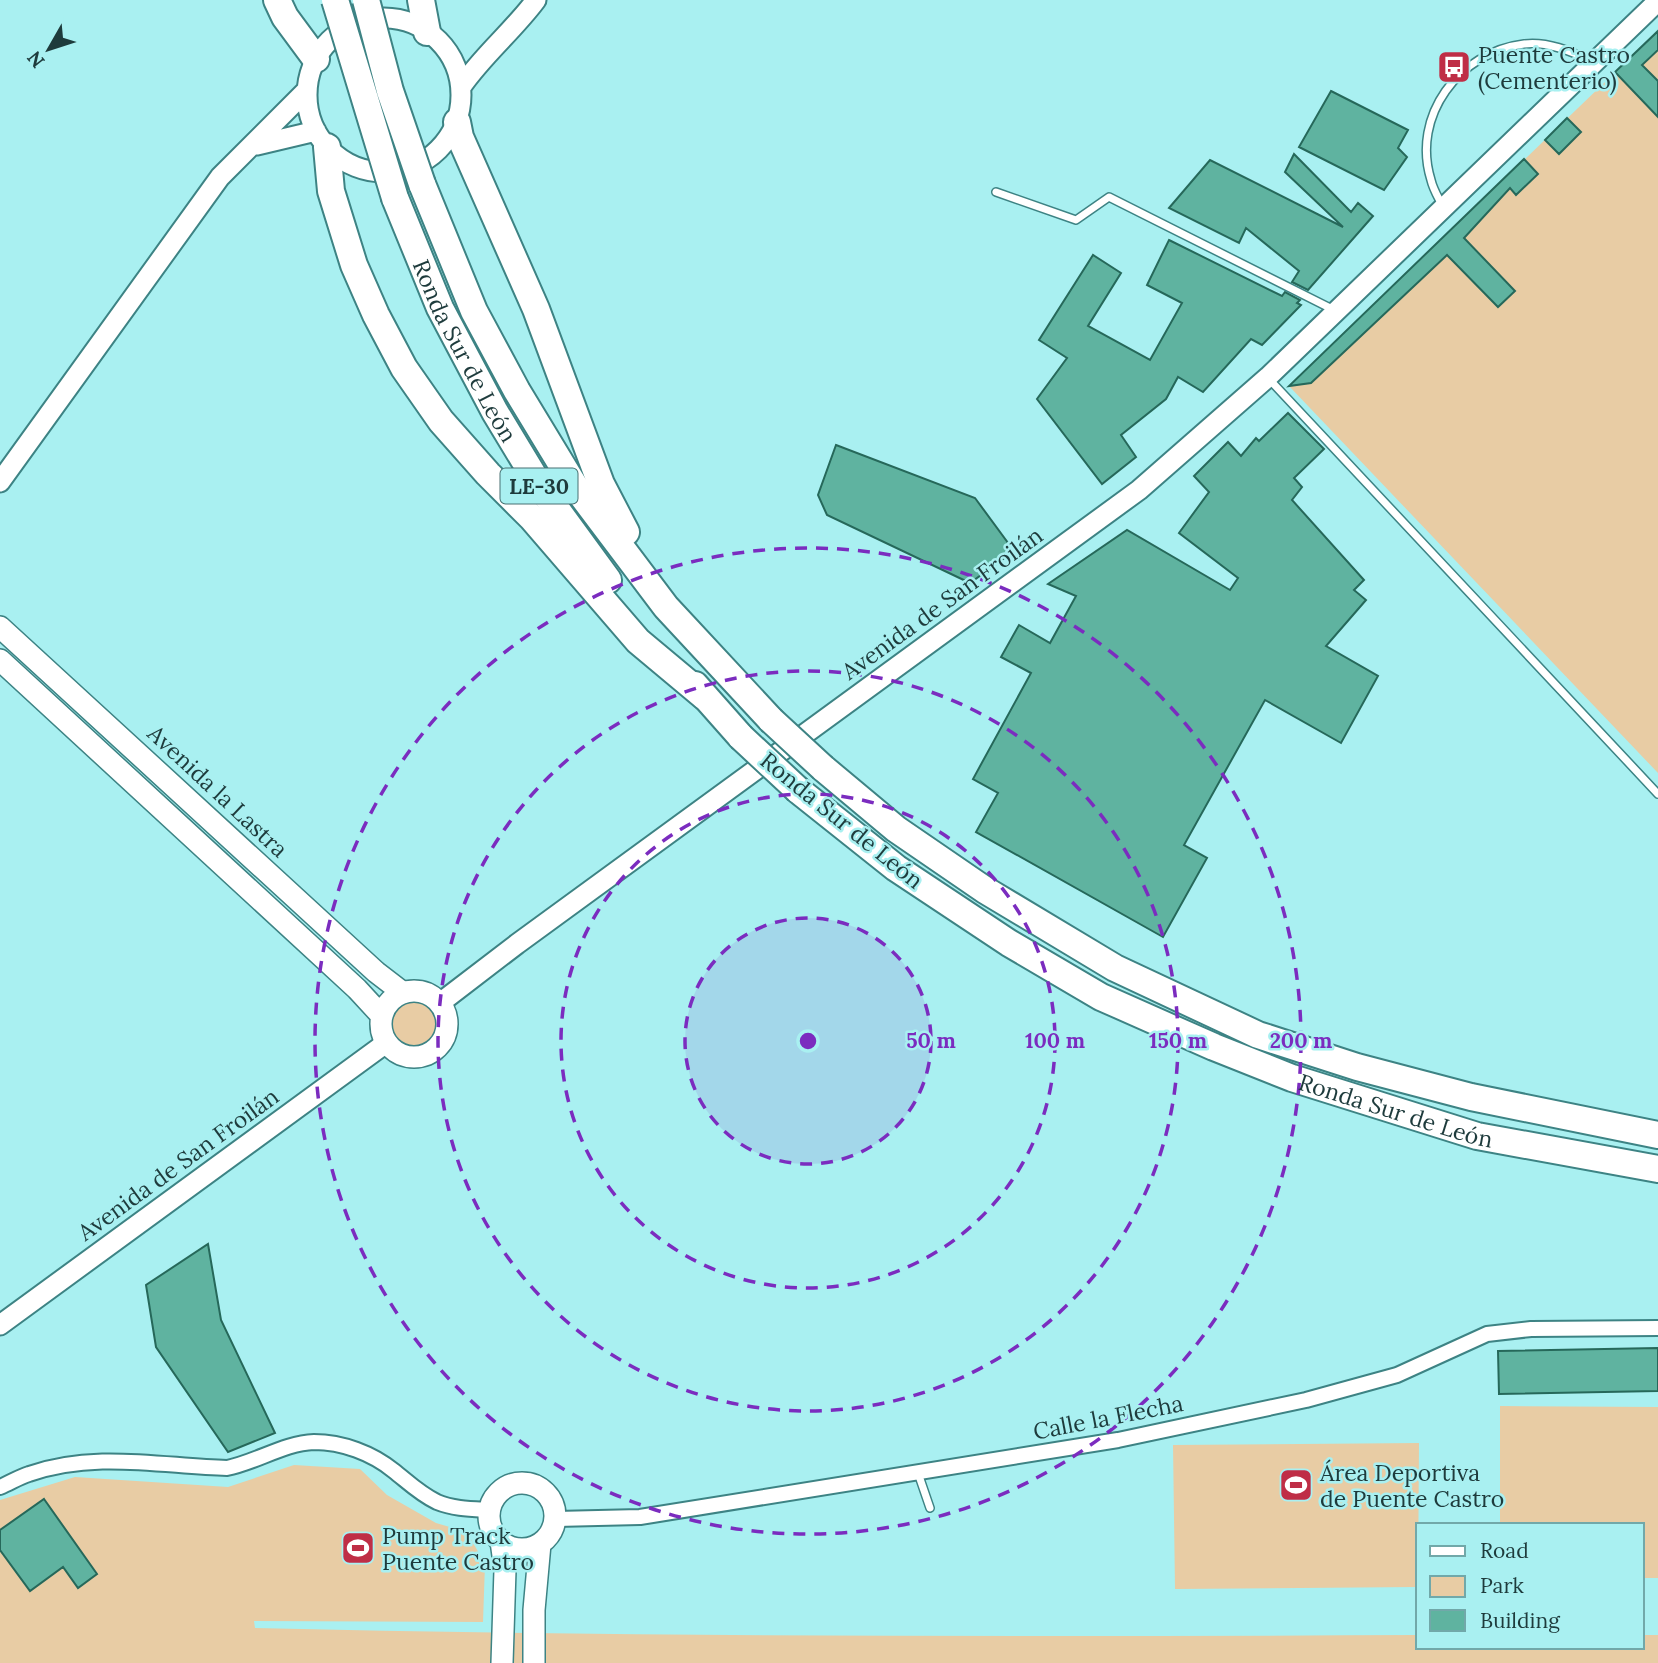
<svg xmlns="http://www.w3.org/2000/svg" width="1658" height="1663" font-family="Lora,serif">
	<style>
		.green { fill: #e8cca4 }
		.building { fill: #5fb3a0; stroke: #26685a; stroke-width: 2 }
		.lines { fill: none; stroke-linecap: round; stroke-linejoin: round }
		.service-casing { stroke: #3d8384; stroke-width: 10 }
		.minor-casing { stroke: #3d8384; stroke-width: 18 }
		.tertiary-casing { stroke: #3d8384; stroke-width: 23 }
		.secondary-casing { stroke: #3d8384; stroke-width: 24 }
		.motorway-casing { stroke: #3d8384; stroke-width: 30 }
		.service { stroke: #fff; stroke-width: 7 }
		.minor { stroke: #fff; stroke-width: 14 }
		.tertiary { stroke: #fff; stroke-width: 19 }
		.secondary { stroke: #fff; stroke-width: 21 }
		.motorway { stroke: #fff; stroke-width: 26 }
		.motorway-bridge-casing { stroke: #3d8384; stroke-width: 30; stroke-linecap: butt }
		.motorway-bridge { stroke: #fff; stroke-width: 26 }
		.ring { fill: none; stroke: #7b2cbf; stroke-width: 3.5; stroke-dasharray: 12 9 }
		.labels { text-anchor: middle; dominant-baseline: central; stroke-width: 5; stroke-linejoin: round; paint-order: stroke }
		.shield { fill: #a9f0f1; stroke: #487172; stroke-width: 2 }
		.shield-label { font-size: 21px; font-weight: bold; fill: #1e3b3c }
		.poi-label { font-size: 23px; fill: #1e3b3c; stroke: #a9f0f1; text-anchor: start }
		.street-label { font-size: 23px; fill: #1e3b3c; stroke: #a9f0f1 }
		.centre { fill: #7b2cbf; stroke: #a9f0f1; stroke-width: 3.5 }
		.ring-label { font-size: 21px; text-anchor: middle; font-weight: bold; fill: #7b2cbf; stroke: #a9f0f1; stroke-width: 5; stroke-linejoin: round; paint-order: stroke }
	</style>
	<rect width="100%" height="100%" fill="#a9f0f1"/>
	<!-- green -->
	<path class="green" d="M1658,31V773L1289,386Z
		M389 1024a25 25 0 1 1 50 0a25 25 0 1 1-50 0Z
		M1500,1406L1658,1407V1578H1642V1525H1500Z
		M1419,1443L1418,1587L1175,1589L1173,1445Z
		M294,1465L360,1469L387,1495L436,1523L467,1532L485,1564L483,1622L254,1621L255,1628C643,1637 1030,1637 1418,1635V1647H1642V1635H1658V1663H0V1500L75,1477L228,1487Z"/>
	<!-- building -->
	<path class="building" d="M1658,31V50L1642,65L1658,81V117L1615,72Z
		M1331,91L1408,130L1398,148L1407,157L1384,190L1299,147Z
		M1567,118L1581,132L1559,154L1545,140Z
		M1294,154L1351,212L1358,203L1373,216L1308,290L1292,282L1299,271L1246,228L1239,243L1169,208L1210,160L1343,227L1285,172Z
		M1524,159L1538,174L1516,195L1510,188L1464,238L1515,291L1498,307L1447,255L1311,383L1289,386Z
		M1169,240L1282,296L1285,292L1300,300L1297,303L1301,305L1262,345L1251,339L1203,392L1178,377L1166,399L1121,435L1136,457L1102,484L1037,399L1067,358L1039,340L1093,255L1121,273L1088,326L1150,360L1182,303L1147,285Z
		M1288,413L1324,449L1294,478L1302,487L1292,500L1364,580L1354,590L1366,600L1326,646L1378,676L1341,743L1265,700L1184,845L1207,858L1163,937L976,832L998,793L973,779L1031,673L1001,657L1019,625L1050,643L1076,596L1048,584L1127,530L1230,590L1238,578L1179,533L1209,492L1194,476L1228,442L1241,456L1256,438L1259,441Z
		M836,445L975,498L1014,551L970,583L827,515L818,495Z
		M208,1244L221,1320L275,1433L228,1452L156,1347L146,1285Z
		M1658,1348V1391L1499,1394L1498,1351Z
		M44,1499L97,1574L78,1588L63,1567L30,1591L0,1550V1530Z"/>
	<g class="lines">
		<defs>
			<path id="service" d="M996,192L1076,220L1109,197L1336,311
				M1442,205C1438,197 1433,189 1431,180C1411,116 1459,52 1524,44C1547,41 1571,51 1591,61
				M1268,378L1658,794
				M918,1473L930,1508"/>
			<path id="minor" d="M0,1487C10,1483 19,1477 29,1474C94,1451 161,1466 227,1468C257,1462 284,1443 314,1442C342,1442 372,1453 394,1471C408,1482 420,1494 437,1502C454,1509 472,1509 490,1510
				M556,1519L640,1517L1118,1440L1306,1400L1397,1375L1487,1334L1531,1329L1658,1328"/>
			<path id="tertiary" d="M307 95a77 77 0 1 1 154 0a77 77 0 1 1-154 0Z
				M461,87C483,55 513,31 536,0
				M257,145L316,131
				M0,482L220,177L307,90
				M440,1003L517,944L1139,490L1268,377L1658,1
				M0,1325L386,1043"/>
			<path id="secondary" d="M0,627L376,972L402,992
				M0,660L357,989L381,1015
				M381 1024a33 33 0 1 1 66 0a33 33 0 1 1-66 0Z
				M489 1516a33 33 0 1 1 66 0a33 33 0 1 1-66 0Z
				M501,1541L505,1570L502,1663
				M534,1663V1610L540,1544"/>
			<g id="motorway">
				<path d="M277,0L285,17L316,59"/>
				<path d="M421,0L427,32"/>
				<path d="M457,122L460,137L536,309L601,484L626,532"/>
				<path d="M327,147L331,191L354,265L376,315L404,368L441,421L488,474L532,518L638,641L705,697"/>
				<path d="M422,184L474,311L517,391L574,485L666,607L771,720"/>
				<path id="s1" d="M395,198L440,308L495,412L541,488L608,580"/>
				<path d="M695,685L741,737"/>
				<path d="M823,768L896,829L985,890L1115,968L1258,1035L1357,1067L1471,1097L1658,1135"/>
				<path id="s2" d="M798,790L896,868L1009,943L1101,997L1214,1047L1292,1078L1477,1136L1658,1169"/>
			</g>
		</defs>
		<!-- service casing -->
		<use href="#service" class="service-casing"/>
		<!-- minor casing -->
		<use href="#minor" class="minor-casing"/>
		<!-- tertiary casing -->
		<use href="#tertiary" class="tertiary-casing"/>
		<!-- secondary casing -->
		<use href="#secondary" class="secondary-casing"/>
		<!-- motorway casing -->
		<use href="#motorway" class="motorway-casing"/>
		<!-- service -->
		<use href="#service" class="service"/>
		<!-- minor -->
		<use href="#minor" class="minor"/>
		<!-- tertiary -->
		<use href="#tertiary" class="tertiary"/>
		<!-- secondary -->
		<use href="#secondary" class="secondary"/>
		<!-- motorway -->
		<use href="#motorway" class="motorway"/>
		<defs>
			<path id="motorway-bridge" d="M335,0L395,198
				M366,0L390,91L422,184
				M771,720L823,768
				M741,737L798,790"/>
		</defs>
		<!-- motorway-bridge casing -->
		<use href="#motorway-bridge" class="motorway-bridge-casing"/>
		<!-- motorway-bridge -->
		<use href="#motorway-bridge" class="motorway-bridge"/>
	</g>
	<!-- distance rings -->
	<circle cx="808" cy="1041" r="123" fill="#7b2cbf" fill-opacity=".12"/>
	<g class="ring">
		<circle cx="808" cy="1041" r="123"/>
		<circle cx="808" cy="1041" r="247"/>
		<circle cx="808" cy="1041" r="370"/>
		<circle cx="808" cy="1041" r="493"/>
	</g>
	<!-- icons -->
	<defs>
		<symbol id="bus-square" viewBox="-11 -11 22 22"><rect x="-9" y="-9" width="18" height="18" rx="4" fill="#bf2e46" stroke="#a9f0f1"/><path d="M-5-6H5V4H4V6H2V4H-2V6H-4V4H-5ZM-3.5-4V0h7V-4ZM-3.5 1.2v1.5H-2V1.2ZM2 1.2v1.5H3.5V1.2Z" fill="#fff"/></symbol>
		<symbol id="stadium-square" viewBox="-11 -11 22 22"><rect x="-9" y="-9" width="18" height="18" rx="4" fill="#bf2e46" stroke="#a9f0f1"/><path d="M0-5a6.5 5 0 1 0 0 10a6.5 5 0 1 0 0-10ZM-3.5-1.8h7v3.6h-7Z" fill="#fff"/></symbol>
	</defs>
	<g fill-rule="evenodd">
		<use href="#bus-square" x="1435" y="48" width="38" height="38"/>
		<use href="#stadium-square" x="1277" y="1466" width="38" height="38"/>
		<use href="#stadium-square" x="339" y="1529" width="38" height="38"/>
	</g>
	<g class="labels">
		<!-- shield labels -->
		<rect class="shield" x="500.5" y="468.5" width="77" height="35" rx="5"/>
		<g class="shield-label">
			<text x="539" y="486">LE-30</text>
		</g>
		<!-- poi labels -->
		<g class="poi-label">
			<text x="1478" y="54">Puente Castro<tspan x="1478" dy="26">(Cementerio)</tspan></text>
			<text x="1320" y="1472">Área Deportiva<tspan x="1320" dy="26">de Puente Castro</tspan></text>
			<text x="382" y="1535">Pump Track<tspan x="382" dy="26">Puente Castro</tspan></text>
		</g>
		<!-- street labels -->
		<g class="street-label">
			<text stroke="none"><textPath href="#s1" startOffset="168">Ronda Sur de León</textPath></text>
			<text transform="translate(942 603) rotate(-36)">Avenida de San Froilán</text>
			<text transform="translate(218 791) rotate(43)">Avenida la Lastra</text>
			<text transform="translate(842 820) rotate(39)">Ronda Sur de León</text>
			<text stroke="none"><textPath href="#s2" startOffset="684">Ronda Sur de León</textPath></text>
			<text transform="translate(178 1164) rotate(-36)">Avenida de San Froilán</text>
			<text transform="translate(1108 1417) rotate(-11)">Calle la Flecha</text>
		</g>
	</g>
	<circle cx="808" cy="1041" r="10" class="centre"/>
	<g class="ring-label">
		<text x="931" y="1048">50 m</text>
		<text x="1055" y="1048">100 m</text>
		<text x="1178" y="1048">150 m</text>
		<text x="1301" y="1048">200 m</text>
	</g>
	<!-- legend -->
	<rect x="1416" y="1523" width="228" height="126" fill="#a9f0f1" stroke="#71a8a9" stroke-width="2"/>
	<rect x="1430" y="1546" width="35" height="10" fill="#ffffff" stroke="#71a8a9" stroke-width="2"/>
	<text x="1480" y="1558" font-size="21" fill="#1e3b3c">Road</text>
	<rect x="1430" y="1576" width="35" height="21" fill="#e8cca4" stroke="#71a8a9" stroke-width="2"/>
	<text x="1480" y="1593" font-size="21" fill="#1e3b3c">Park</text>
	<rect x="1430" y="1610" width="35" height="21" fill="#5fb3a0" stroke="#71a8a9" stroke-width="2"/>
	<text x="1480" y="1628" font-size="21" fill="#1e3b3c">Building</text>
	<!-- north arrow -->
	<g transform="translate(49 49) rotate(231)" stroke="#a9f0f1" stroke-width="5" paint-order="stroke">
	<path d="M0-5L12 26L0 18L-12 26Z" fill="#1e3b3c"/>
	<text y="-10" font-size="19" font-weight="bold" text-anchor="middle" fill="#1e3b3c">N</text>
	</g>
</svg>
